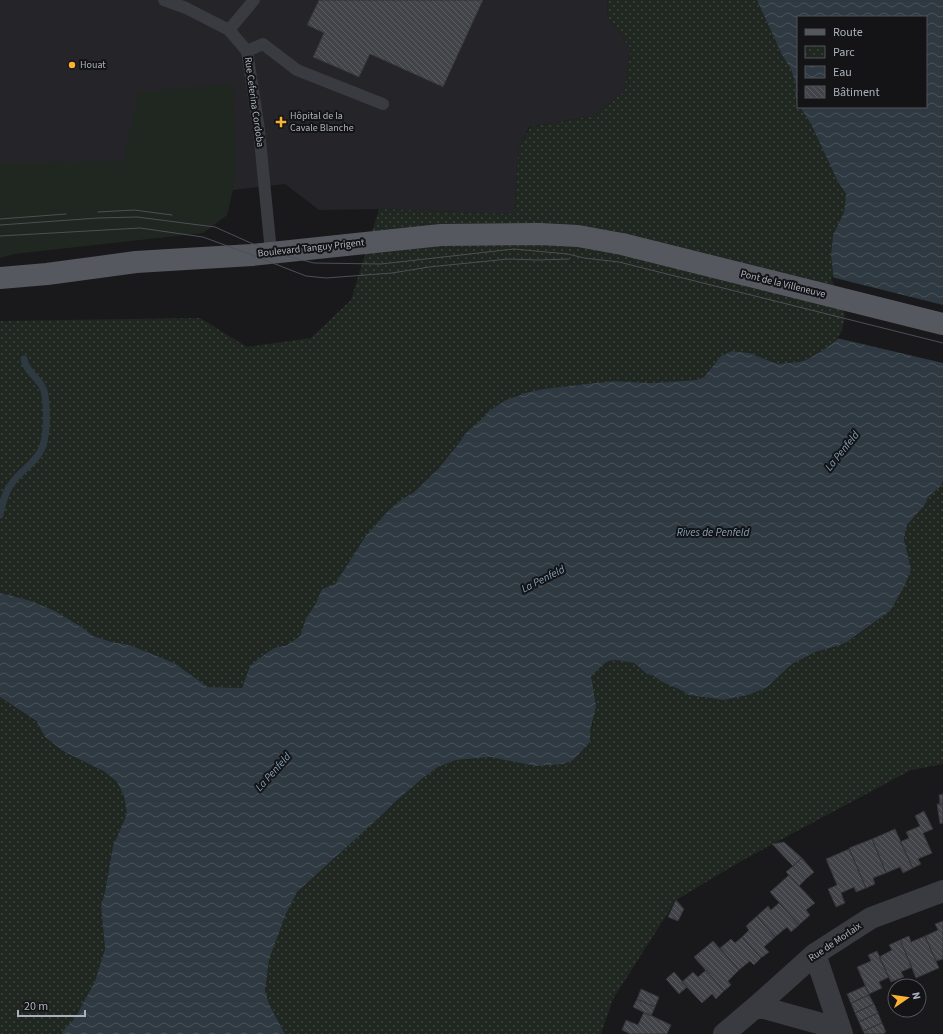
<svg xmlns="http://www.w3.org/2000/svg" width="943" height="1034" font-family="'Source Sans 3',sans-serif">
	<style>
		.built { fill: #252529 }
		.grass { fill: #1f2720 }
		.park { fill: url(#park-dots) }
		.water { fill: url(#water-waves) }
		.pier { fill: #19191c }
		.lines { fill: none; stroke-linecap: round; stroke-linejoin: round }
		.stream { stroke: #2e3941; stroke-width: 7 }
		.building { fill: url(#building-back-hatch); stroke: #333338 }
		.service { stroke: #3a3b41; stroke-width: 12 }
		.minor { stroke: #3a3b41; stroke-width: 22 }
		.primary { stroke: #565860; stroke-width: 22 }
		.tram { stroke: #4d4f56; stroke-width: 1 }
		.poi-dot { fill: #fbb232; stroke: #141417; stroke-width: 1.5 }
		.labels { text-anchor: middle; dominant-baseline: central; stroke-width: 4; stroke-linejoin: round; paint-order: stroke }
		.poi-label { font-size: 10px; fill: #abb1bc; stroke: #141417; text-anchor: start }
		.street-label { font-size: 10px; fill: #abb1bc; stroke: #141417 }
		.water-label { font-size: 11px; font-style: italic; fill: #819fb8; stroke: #141417 }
	</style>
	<defs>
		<pattern id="park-dots" width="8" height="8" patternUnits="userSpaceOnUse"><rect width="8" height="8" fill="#1f2720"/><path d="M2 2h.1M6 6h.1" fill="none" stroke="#3d443e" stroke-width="1.8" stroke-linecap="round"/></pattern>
		<pattern id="water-waves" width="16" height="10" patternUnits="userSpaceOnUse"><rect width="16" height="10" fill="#2e3941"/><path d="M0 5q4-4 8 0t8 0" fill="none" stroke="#4a535a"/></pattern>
		<pattern id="building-back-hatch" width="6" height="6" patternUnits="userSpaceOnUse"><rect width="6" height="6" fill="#434449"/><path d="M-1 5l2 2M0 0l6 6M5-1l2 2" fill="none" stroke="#5b5d61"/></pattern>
	</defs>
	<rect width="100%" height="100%" fill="#19191c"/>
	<!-- built -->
	<path class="built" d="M0,0H608L607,16L631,49L624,92L593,116L529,127L519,148L514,214L379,209L319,210L285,184L233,190L227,215L203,233L0,254Z"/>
	<!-- grass -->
	<path class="grass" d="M233,84L236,174L227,215L203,233L14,254L0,258V163L123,161L139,92Z"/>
	<!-- park -->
	<path class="park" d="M608,0H757L782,55L791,69L796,85L795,95L798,102V107H800L811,124L837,180L846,194L844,212L833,235L831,255L847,314L841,336L838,339L822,351L806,360L799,362L778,364L749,353L732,351L721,356L704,377L696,380L651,383L613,381L543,389L517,395L489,411L483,418L459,441L455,448L438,469L413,494L402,499L388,511L365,537L335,584L322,589L315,605L306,618L300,636L286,645L274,648L250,666L242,688L208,687L174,663L130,645L112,642L93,636L83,628L28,600L0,593V321L200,318L247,347L311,338L351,300L379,209L514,214L519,148L530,127L593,116L624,92L631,49L607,16Z
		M943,481V764L911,770L743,860L676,900L613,999L601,1034H285L270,1006L265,991L268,959L286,914L297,892L383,814L396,801L423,778L438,767L456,760L490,757L507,760L590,742V732L593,724L591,676L605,663L609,661L615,660L634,663L647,674L654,676L662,682L681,690L689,695L724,700L748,695L766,688L792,664L807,655L854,638L890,611L911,569L904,539L907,525L924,506L929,496L940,487Z
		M0,697L36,722L45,737L63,751L105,772L117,782L124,796L127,814L113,846L105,892L101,906L105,949L95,981L75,1018L62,1032V1034H0Z"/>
	<!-- water -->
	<path class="water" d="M757,0H943V481L940,487L929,496L924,506L907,525L904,539L911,569L905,585L890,611L847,642L840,645L815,652L792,664L766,688L748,695L724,700L689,695L681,690L662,682L654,676L647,674L634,663L615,660L609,661L605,663L591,676L596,706L590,732V742L573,760L563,764L536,766L490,757L456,760L438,767L423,778L396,801L383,814L297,892L286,914L269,959L265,991L270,1006L285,1034H62V1032L75,1018L95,981L105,949L101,906L105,892L113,846L127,814L124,796L117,782L105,772L63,751L45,737L36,721L0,697V593L28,600L55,611L83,628L93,636L112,642L130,645L174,663L208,687L242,688L250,666L261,657L274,648L287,645L300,636L306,618L315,605L322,589L335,584L365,537L388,511L402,499L413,493L438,469L455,448L466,433L483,418L489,411L506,400L525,393L543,389L613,381L651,383L696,380L704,377L721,356L732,351L749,353L778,364L799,362L806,360L822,351L838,339L841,336L848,319L834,280L831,255L833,235L844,212L846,194L837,180L811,124L800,107H926V17H798V102L795,95L796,85L791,69L782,55Z"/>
	<!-- pier -->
	<path class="pier" d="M831,277L943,305V363L837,338L840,335L844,323L845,314Z"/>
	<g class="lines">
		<!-- stream -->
		<path class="stream" d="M0,515C2,505 4,495 10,486C17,473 33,465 40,452C48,439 47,410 45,395C43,379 26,374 24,359"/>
	</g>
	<!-- building -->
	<path class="building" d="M319,0H483L443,87L370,54L359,77L313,57L324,33L307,25Z
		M943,794V804H940L939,795Z
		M937,804H943V823L940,824Z
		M924,811L933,829L923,833L932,853L918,859L921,864L913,868L900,842L909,838L906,832L920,826L915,816Z
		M895,829L913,868L903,873L900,867L886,873L872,839Z
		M872,839L886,873L873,878L875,884L866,888L849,848Z
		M784,842L802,858L793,866L772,844Z
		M849,849L866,888L856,892L854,887L841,893L845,903L836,907L828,889L837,885L826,859Z
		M802,858L814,872L806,879L793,866Z
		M793,866L806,879L799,886L786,872Z
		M789,875L815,903L806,910L810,915L799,925L770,892Z
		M676,900L684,909L678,921L668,917Z
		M779,903L799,925L791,932L787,927L775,937L757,916L768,906L771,910Z
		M757,916L775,937L764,947L769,952L761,958L742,937L749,930L746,926Z
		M943,921V959L936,961L925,936L938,930L935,924Z
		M909,936L911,942L925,936L939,968L916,978L900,940Z
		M742,937L761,958L754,965L750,961L739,970L720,948L731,939L735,943Z
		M900,940L912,967L901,972L904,977L891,982L879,957L892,950L889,945Z
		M713,941L739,970L728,981L731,985L724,991L694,957Z
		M877,951L889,977L879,982L882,988L869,994L857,967L871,961L868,955Z
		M706,970L724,991L716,999L712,994L702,1003L682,982L693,972L698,977Z
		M674,972L687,987L679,994L666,979Z
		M865,986L869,995L851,1003L847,994Z
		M641,989L659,997L655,1007L637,999Z
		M869,995L874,1004L855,1013L851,1003Z
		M637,999L655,1007L651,1016L633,1007Z
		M874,1004L878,1013L859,1022L855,1013Z
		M644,1012L671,1025L667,1034H630L622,1030L626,1020L638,1025Z
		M878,1013L882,1023L863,1031L859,1022Z
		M882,1023L886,1032L883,1034H865L863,1031Z"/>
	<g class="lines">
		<!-- service -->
		<path class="service" d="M164,0L186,8L229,30L247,51L259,130L271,252
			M229,30L254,0
			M247,51L263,44L297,70L383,104"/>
		<!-- minor -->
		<path class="minor" d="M815,954L842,1034
			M757,1006L840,1029
			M724,1034L757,1006L815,954L871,918L943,891"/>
		<!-- primary -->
		<path class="primary" d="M0,278L47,274L136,262L252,255L441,235L540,234L578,236L622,244L943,324"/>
		<!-- tram -->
		<path class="tram" d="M98,212L134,210L172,215
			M0,219L66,214
			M0,225L98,218L137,217L215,227L271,252L314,263L381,264L514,249L568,254L584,258L619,262L943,343
			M0,236L140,228L203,237L252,255L306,276L326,278L392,273L429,267L508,259L538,260L569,259"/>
	</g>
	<!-- markers -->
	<g class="poi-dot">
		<circle cx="72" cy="65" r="4"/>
		<path d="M279 116h4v4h4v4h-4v4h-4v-4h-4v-4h4z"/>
	</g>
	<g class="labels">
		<!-- poi labels -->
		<g class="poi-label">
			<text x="80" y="65">Houat</text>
			<text x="290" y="116">Hôpital de la<tspan x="290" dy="12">Cavale Blanche</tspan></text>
		</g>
		<!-- street labels -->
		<g class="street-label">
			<text transform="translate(254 102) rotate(82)">Rue Ceferina Cordoba</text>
			<text transform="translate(311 248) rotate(-6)">Boulevard Tanguy Prigent</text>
			<text transform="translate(783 284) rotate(14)">Pont de la Villeneuve</text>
			<text transform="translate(835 942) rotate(-34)">Rue de Morlaix</text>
		</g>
		<!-- water labels -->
		<g class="water-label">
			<text transform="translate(842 451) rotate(-51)">La Penfeld</text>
			<text x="713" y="532">Rives de Penfeld</text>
			<text transform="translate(543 579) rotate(-27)">La Penfeld</text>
			<text transform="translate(273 772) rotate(-48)">La Penfeld</text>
		</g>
	</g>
	<!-- legend -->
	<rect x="797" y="16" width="130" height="92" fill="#141417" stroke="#505359"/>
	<rect x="805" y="29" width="20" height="6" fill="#565860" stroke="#505359"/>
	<text x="833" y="36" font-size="12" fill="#abb1bc">Route</text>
	<rect x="805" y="46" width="20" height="12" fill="url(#park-dots)" stroke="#505359"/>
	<text x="833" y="56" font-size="12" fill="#abb1bc">Parc</text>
	<rect x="805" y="66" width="20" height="12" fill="url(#water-waves)" stroke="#505359"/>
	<text x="833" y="76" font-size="12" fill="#abb1bc">Eau</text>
	<rect x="805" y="86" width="20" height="12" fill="url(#building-back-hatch)" stroke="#505359"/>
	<text x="833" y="96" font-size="12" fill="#abb1bc">Bâtiment</text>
	<!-- north arrow -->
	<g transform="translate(907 998) rotate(77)"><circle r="19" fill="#141417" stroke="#505359"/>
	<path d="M0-3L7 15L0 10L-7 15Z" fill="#fbb232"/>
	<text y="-6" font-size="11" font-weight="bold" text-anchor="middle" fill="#abb1bc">N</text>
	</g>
	<!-- scale -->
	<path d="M18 1010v6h67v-6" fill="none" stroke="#abb1bc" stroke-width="2"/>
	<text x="24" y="1010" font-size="12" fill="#abb1bc" stroke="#141417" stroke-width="3" paint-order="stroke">20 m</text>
</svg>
